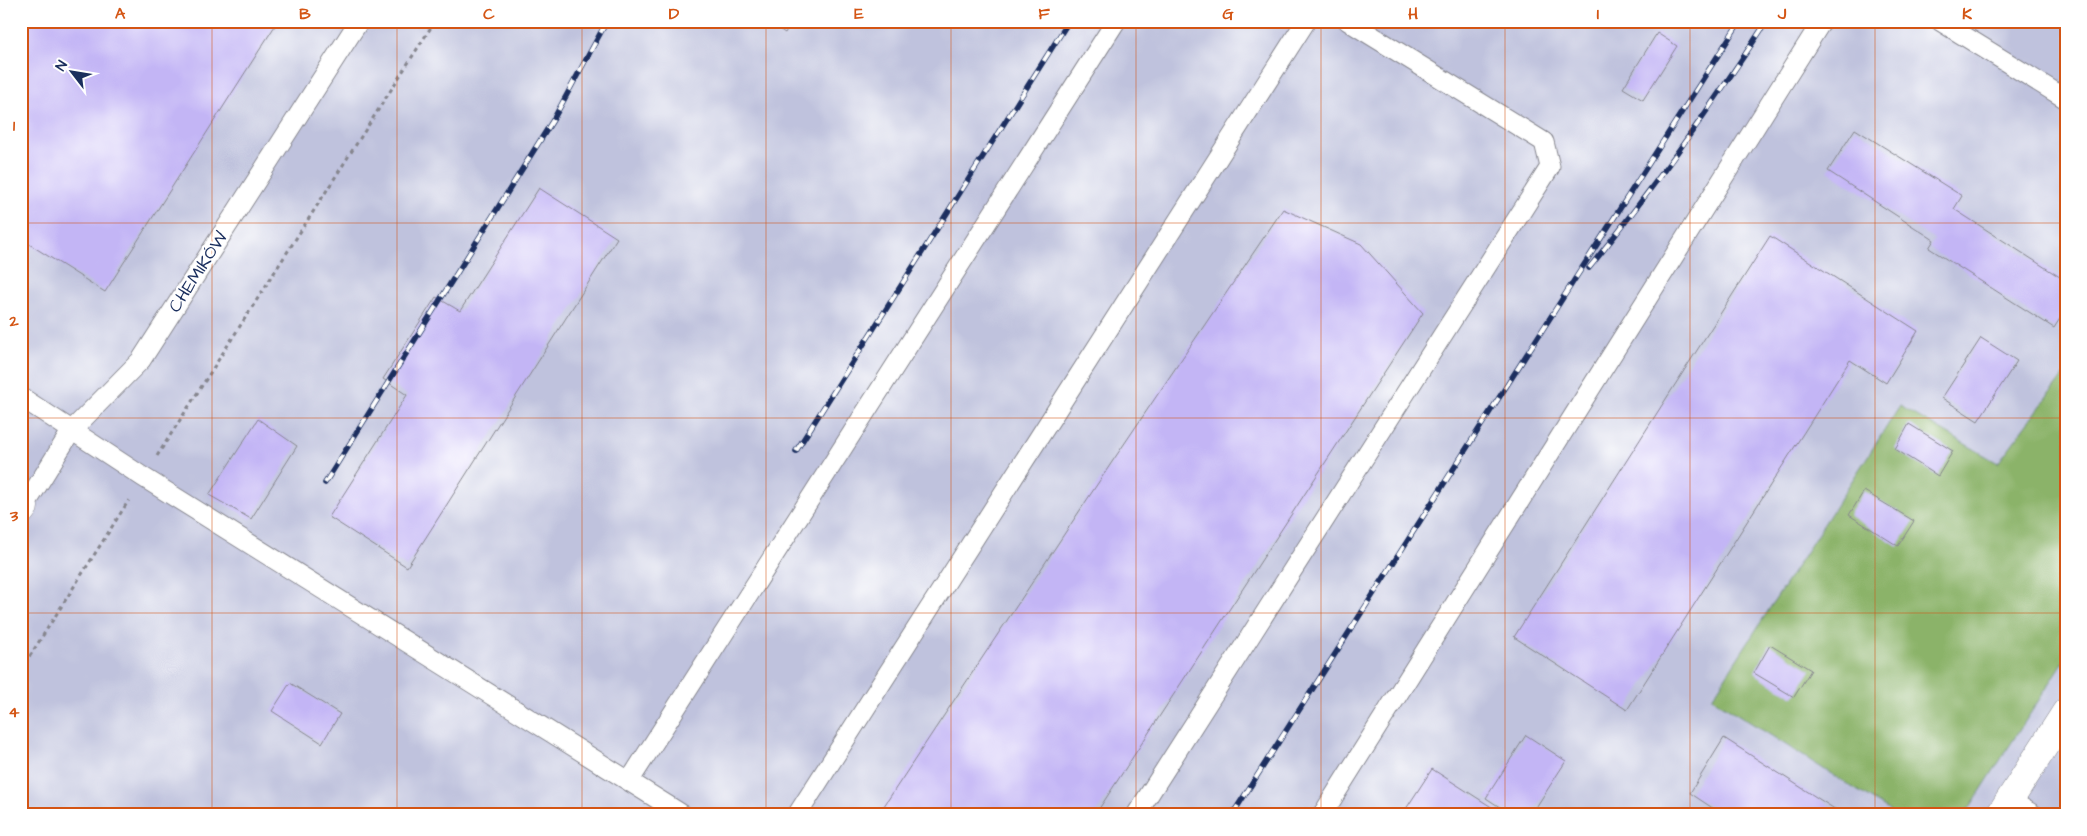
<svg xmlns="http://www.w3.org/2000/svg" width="2087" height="836" font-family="'Architects Daughter',sans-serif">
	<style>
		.industrial { fill: #bfc2dd }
		.forest { fill: #8bb369; stroke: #537164 }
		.building { fill: #c3b5f5 }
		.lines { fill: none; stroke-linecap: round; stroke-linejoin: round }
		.lane-casing { stroke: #86868e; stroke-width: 21 }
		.street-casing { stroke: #86868e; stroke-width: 29 }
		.path { stroke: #86868e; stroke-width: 3; stroke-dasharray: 4 4; stroke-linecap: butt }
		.lane { stroke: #fff; stroke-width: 19 }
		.street { stroke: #fff; stroke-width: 28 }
		.rail-casing { stroke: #1b2f5e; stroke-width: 5.5 }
		.rail { stroke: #fff; stroke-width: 4; stroke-dasharray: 11; stroke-linecap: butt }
		.grid { fill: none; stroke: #d45514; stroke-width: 1; stroke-opacity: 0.55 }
		.labels { text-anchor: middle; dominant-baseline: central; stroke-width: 4.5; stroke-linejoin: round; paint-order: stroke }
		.street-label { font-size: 18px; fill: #1b2f5e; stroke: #fff }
		.neatline { fill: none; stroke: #d45514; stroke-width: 2 }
		.grid-label { font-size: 16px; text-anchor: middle; font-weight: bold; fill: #d45514 }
	</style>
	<rect width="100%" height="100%" fill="#fff"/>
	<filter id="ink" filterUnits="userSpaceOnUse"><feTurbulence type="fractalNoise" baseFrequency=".02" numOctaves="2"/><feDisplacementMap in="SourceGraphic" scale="10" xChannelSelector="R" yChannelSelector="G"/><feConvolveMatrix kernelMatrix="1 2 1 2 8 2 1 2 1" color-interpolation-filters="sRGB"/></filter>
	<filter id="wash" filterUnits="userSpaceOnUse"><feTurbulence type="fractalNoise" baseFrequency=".0096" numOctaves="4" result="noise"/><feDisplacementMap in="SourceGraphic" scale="20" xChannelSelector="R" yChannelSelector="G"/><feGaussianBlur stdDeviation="1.12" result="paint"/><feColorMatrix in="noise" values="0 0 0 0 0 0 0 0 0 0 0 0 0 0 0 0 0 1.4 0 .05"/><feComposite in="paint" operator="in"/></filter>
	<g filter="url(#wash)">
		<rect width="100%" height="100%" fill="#f1ddbe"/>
		<!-- industrial -->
		<path class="industrial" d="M21,21H2066V815H21Z"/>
		<!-- forest -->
		<path class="forest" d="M2066,372V658L1965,815H1896L1712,698L1900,406L1998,463Z"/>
		<g id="blocks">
			<!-- building -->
			<path class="building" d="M21,21H278L105,292L21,239Z
				M767,21H792L785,33Z
				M1657,33L1677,46L1643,100L1623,88Z
				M1855,129L1962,196L1954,209L2066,281V309L2054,328L1929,248L1934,240L1828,171Z
				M539,188L617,238L407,567L329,517L407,395L383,379L436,297L460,311Z
				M1283,209L1361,244L1423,313L1095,815H878L1112,462Z
				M1770,236L1918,331L1886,383L1850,360L1627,710L1514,637Z
				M1981,338L2017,361L1978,421L1942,398Z
				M258,419L297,446L251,519L209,495Z
				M1909,424L1953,451L1938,476L1895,449Z
				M1864,491L1914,521L1898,546L1849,515Z
				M1770,645L1811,670L1794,697L1754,673Z
				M290,683L340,714L322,743L272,711Z
				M1526,735L1566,761L1531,815H1512L1486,798Z
				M1724,738L1844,815H1723L1690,793Z
				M1432,769L1504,815H1402Z"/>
		</g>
	</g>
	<g filter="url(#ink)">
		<use href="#blocks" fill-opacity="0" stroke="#86868e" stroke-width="1"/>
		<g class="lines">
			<defs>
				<path id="lane" d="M1940,21L2066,99
					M21,397L143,477L683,815
					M24,507L72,430L141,360L359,21
					M630,780L1116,21
					M2009,800L2034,815
					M797,815L1306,21
					M1136,815L1550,167L1544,142L1348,21
					M1322,815L1822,21"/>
				<path id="street" d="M21,511L24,507
					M2000,815L2066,712"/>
			</defs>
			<!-- lane casing -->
			<use href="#lane" class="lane-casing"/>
			<!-- street casing -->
			<use href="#street" class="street-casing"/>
			<!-- path -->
			<path class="path" d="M157,456L435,21
				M21,670L129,500"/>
			<!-- lane -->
			<use href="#lane" class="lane"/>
			<!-- street -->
			<use href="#street" class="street"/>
			<defs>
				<path id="rail" d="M1589,268C1654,188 1711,107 1767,21
					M796,451L1069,21
					M325,483L553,120L607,21
					M1232,815L1740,21"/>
			</defs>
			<!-- rail casing -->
			<use href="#rail" class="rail-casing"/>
			<!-- rail -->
			<use href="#rail" class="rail"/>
		</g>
	</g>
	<!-- grid -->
	<path class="grid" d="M212,21V815M397,21V815M582,21V815M766,21V815M951,21V815M1136,21V815M1321,21V815M1505,21V815M1690,21V815M1875,21V815M21,223H2066M21,418H2066M21,613H2066"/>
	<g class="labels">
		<!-- street labels -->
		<g class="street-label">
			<text transform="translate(198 272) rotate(-57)">CHEMIKÓW</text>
		</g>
	</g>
	<!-- margin -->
	<rect width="2087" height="836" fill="none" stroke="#fff" stroke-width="55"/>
	<!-- north arrow -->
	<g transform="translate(72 72) rotate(301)" stroke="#ffffff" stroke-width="4" paint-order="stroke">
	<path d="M0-4L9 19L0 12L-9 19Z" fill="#1b2f5e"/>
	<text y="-8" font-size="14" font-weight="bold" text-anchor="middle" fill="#1b2f5e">N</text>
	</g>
	<rect x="28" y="28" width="2032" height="780" class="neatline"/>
	<g class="grid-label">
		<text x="120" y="19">A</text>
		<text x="305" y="19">B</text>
		<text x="489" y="19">C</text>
		<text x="674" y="19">D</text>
		<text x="859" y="19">E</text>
		<text x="1044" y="19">F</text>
		<text x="1228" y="19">G</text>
		<text x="1413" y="19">H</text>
		<text x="1598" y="19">I</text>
		<text x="1782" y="19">J</text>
		<text x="1967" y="19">K</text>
		<text x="14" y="131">1</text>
		<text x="14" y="326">2</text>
		<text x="14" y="521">3</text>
		<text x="14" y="717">4</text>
	</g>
</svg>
